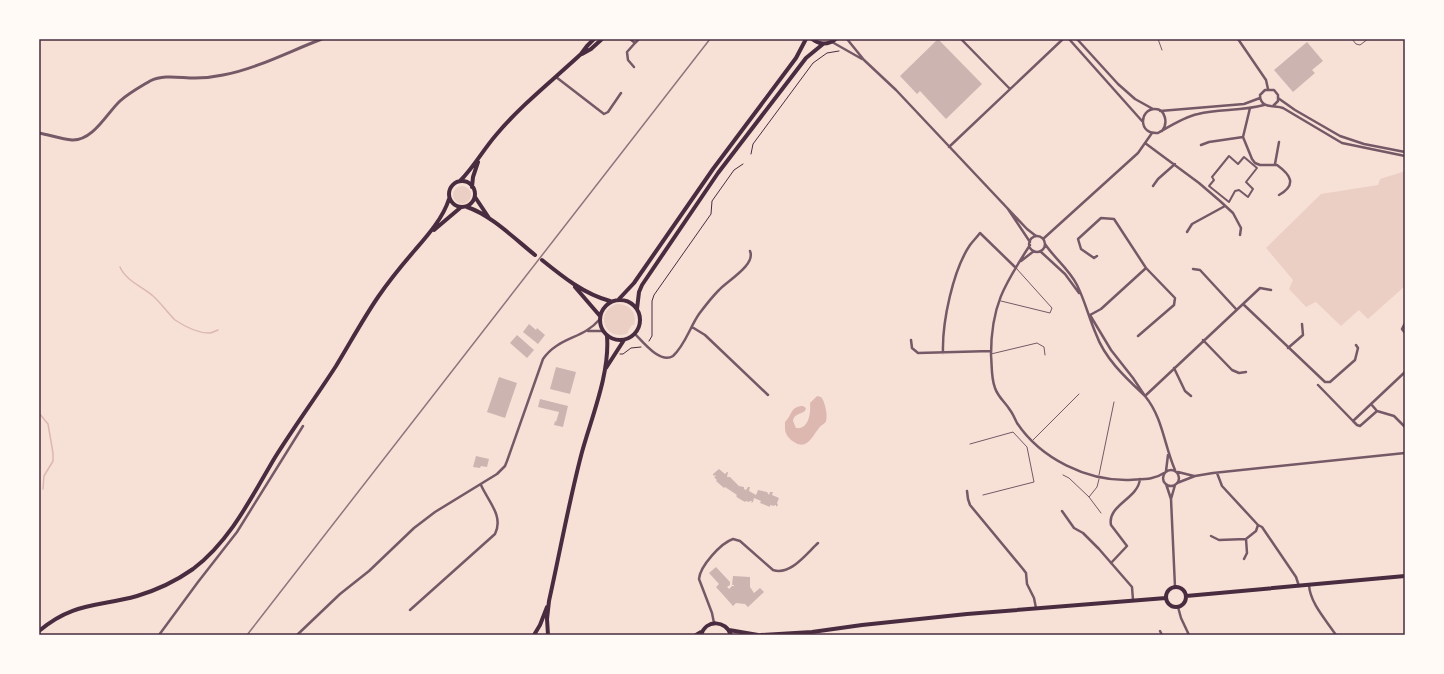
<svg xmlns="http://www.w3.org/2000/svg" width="1444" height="674" font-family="'Alegreya Sans',sans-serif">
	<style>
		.green { fill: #ebcfc5 }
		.water { fill: #dcb8b0 }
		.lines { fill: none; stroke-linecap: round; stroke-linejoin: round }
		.stream { stroke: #dcb8b0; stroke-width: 1.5 }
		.building { fill: #ccb4b1 }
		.path { stroke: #4a2c40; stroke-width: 1 }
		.service { stroke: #755966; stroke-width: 1 }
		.pedestrian { stroke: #755966; stroke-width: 2 }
		.minor { stroke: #755966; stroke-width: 2.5 }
		.tertiary { stroke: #755966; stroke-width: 3 }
		.primary { stroke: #4a2c40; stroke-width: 4 }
		.rail { stroke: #8f747c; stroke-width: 1.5 }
		.neatline { fill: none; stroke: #4a2c40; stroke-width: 1.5 }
	</style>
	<rect width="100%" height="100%" fill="#f7e1d7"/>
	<!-- green -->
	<path class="green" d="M1405,171V286L1368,319L1359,310L1341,326L1316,302L1306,307L1289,289L1293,280L1266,248L1321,194L1378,185L1380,179Z
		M453 195a9 9 0 1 1 18 0a9 9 0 1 1-18 0Z
		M616,304C629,303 638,313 634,325H632L628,331V333C606,343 593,313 616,304Z"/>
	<!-- water -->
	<path class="water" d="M817,396L821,397C825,401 828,416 826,421C825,424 821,425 819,428C811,438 806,453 790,439C784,433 785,429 785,422C792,416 790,406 803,406L806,408L805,411C799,415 794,414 793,421L796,428C809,430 811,412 810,403Z"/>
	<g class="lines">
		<!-- stream -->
		<path class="stream" d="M120,267C126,281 143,287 153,296C161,303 167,312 175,320C184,326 197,333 209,333C212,333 215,331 218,330
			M39,413L48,424L53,453V461L44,476L43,489"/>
	</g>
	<!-- building -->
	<path class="building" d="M938,39L982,84L946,119L920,91L917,94L900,76Z
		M1307,42L1323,61L1312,70L1315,73L1293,92L1274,70Z
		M529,324L536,330L537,328L545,335L538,344L523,332Z
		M517,335L534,350L527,358L510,343Z
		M556,367L576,372L570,394L550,389Z
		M499,377L517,383L505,418L487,412Z
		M540,399L568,406L563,427L554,425L555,421L556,422L559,412L538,407Z
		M476,456L489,459L487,467L481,466L480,468L473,467Z
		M719,469L725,474L727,472H728L727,477H730L739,486L744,487V489L746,490L748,487H750L749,491L756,495L758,490L767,492L769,495L770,492H773L772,495L779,498L777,503L778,505L776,507V505H775L774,506L770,505V507L760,503L761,501L754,498L753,502L751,503L752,501H750L749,502L746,501L745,502L738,498L736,496L737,495L725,487L724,488L716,481L717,480L714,477L716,476L714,475L713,476V474Z
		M716,567L730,582V585L727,587L729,589L732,586H734V585H732L733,576L750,577V587L754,593L760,588L764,592L748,607L745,604L736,603L733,606L716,587L719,584L709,573Z"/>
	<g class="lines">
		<!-- path -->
		<path class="path" d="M751,154L753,144L813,63L827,53L839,51
			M649,341L652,336V301L654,295L711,214L712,201L734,170L743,164
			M620,354H623L631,348L641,347"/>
		<!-- service -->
		<path class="service" d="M1158,39L1162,50
			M1352,39L1356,44L1360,45L1368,39
			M1001,301L1050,313L1052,308L1016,268
			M991,354L1037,343L1044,347L1045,355
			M1033,440L1079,394
			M970,444L1013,432L1027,447L1034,482L983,495
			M1063,475L1069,478L1089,497L1097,487L1099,479
			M1099,475L1114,402
			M1089,497L1101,513"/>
		<!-- pedestrian -->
		<path class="pedestrian" d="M1229,156L1238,164L1244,157L1257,168L1246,182L1253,189L1248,197L1239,190L1235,191L1229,202L1209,186L1214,180L1212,177Z"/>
		<!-- minor -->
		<path class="minor" d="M630,39L635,43L639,39
			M847,39L864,60L896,90L1027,229L1036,236
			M961,39L1010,89
			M1069,39L1142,121
			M1077,39L1118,84L1135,99L1153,109
			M1238,39L1266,80L1268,89
			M832,42L862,59
			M634,67L628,60L627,52L635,43
			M556,77L604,114L608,112L621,93
			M1278,98L1295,110L1340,136L1364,144L1405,152
			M1273,106L1278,101V95L1274,90H1265L1260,95C1260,109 1274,105 1283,108L1342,143L1405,156
			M1250,108L1243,137L1252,159L1255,163L1260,165H1277C1291,175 1297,185 1279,195
			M1160,111L1244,104L1260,98
			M1162,131C1168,124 1166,109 1155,109C1139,109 1138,135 1158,133C1170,126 1184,117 1198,114C1219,109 1242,111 1264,105
			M1145,143L1199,183L1220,201L1233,213L1241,228L1240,235
			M1201,145L1209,142L1243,137
			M949,147L1063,39
			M1275,164L1279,142
			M1153,186L1158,179L1175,164
			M1008,209L1030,242
			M1187,232L1192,224L1225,206
			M1029 244a8 8 0 1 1 16 0a8 8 0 1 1-16 0Z
			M1043,239L1138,153L1152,133
			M1045,244C1055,259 1069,269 1077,285C1085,301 1089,318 1096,334C1105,359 1126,378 1145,396L1133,378L1111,350L1090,315
			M1030,245C1004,285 991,306 991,355C992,365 991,378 995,388C998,397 1005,402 1010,410C1013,414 1015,419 1017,423C1041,459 1087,481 1129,480C1142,479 1154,480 1164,473
			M1040,251L1065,274L1079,293
			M1021,261L1034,251
			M1193,269L1200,270L1236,309
			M1243,304L1260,288L1271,290
			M1090,315L1101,309L1146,268L1114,219L1101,218L1078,239L1081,249L1094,258L1097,256
			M1405,323L1402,329L1405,333
			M692,327L705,335L768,395
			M588,331H602
			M635,334C643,342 660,364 673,356C685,345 690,327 699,314C705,306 712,297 719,290C727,281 756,265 750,251
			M1138,336L1174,305L1175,298L1146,268
			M911,340L912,348L918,353L991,351
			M1203,340L1232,370L1239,373L1246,372
			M1288,348L1303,335L1302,324
			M943,353C942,322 953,270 970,245C973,241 977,237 980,233L1016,268
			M1174,368L1185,391L1191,396
			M1405,372L1371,404L1377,411L1394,416L1405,427
			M1318,385L1353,421
			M1371,404L1353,421L1357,425L1360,426L1377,411
			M1163 478a8 8 0 1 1 16 0a8 8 0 1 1-16 0Z
			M1175,470C1164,445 1163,418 1145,396L1243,304L1325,382H1330L1355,360L1358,348L1356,345
			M1166,471L1168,455
			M1178,472L1194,476
			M1217,473L1222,486L1258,525L1262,527L1296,577L1299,586
			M1177,483L1195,476L1213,473L1405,453
			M1166,484L1171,499L1175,587
			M967,491L968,499L970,505L1023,569L1026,573L1027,584L1034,598L1036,608
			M1171,499L1175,485
			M1062,511L1074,528L1083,533L1099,549L1132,587L1133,600
			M1211,536L1219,540L1246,539L1256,531L1258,525
			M1244,559L1247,553L1246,539
			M1111,563L1127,546L1111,525C1107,505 1138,499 1140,479
			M1309,585C1310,603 1326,620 1336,635
			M1178,607L1181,618L1189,635
			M410,610L495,534C504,516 488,501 481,485
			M714,623L712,613L699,579C700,566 721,543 733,539L740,541L773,570C790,576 806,554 818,543
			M1160,631L1162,635
			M159,635L198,582L237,532L303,426
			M297,635L340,594L369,571L414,528L435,512L497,474L505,466L507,461L543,359C558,337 583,339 599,320"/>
		<!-- tertiary -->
		<path class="tertiary" d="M39,133C50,135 61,139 72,140C93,141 107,113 120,101C129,93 140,87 150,81C164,74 180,78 195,78C204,78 214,77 223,75C256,69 290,51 322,39"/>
		<!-- primary -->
		<path class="primary" d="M812,39C820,45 828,45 836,39
			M582,54L591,49L602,39
			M449 194a13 13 0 1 1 26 0a13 13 0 1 1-26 0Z
			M460,181C474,167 483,150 496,135C521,105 553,80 581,54L587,46L594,39
			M472,187L473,177L478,162
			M475,197L489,218
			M467,207C491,215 515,239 535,255
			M434,230L460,208
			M542,260C563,277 584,294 610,301
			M575,287L600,316
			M619,299L634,283L713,169L796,58L806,39
			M600 320a20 20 0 1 1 40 0a20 20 0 1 1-40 0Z
			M637,309L639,292L642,285L718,173L806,58L823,44
			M606,368L624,340
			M1166 597a10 10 0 1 1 20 0a10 10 0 1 1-20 0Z
			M1186,596L1405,576
			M729,630L758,635
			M39,631C73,602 98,607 137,596C157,590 176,581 193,569C230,541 251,498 274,459C294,427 316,397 336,366C350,343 363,319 378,297C389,281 402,265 415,250C428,235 443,218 449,199
			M534,635L540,625L547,607
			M548,635L547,619L549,601C560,552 569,501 582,452C592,416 610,373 607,336
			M696,635L701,632
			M701,635C706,619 726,620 731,635
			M761,635L812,632L862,625L967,614L1166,598"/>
		<!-- rail -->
		<path class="rail" d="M247,635L710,39"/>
	</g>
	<!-- border -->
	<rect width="1444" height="674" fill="none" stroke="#fffaf5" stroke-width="80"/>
	<rect x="40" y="40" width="1364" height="594" class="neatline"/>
</svg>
